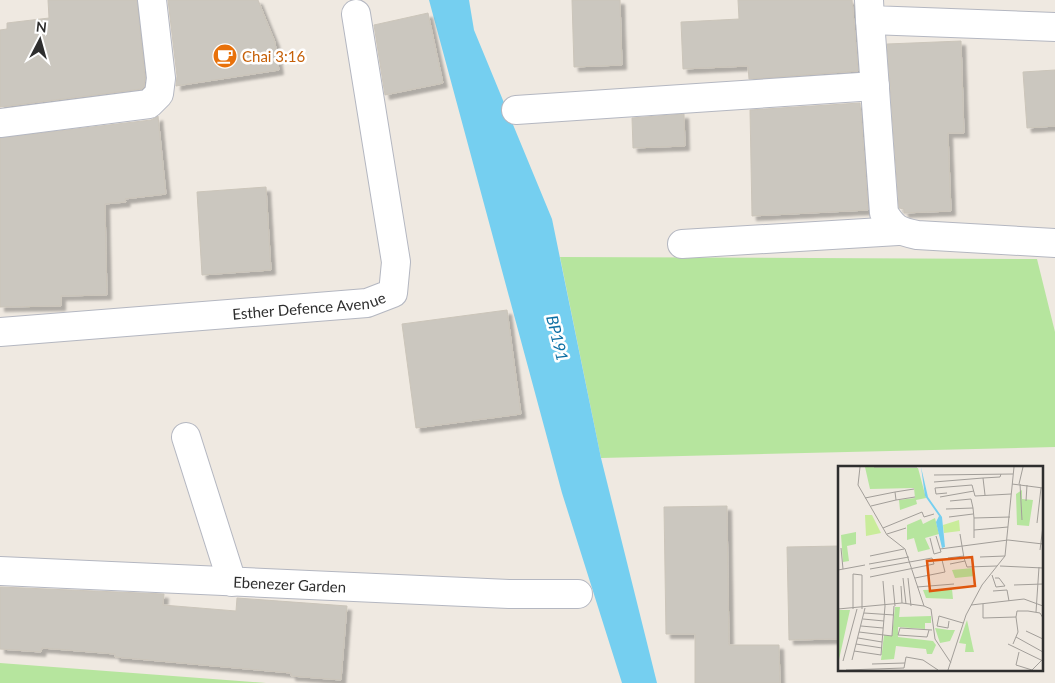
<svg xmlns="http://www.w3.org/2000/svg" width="1055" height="683" font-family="Lato,sans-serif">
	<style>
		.green { fill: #b6e59e }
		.water { fill: #75cff0 }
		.building { fill: #cbc7bf; stroke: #cbc5ba; filter: url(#shadow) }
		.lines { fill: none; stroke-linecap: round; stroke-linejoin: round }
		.minor-casing { stroke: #b4b7c1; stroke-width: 30 }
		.minor { stroke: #fff; stroke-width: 28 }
		.labels { text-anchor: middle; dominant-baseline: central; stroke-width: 5; stroke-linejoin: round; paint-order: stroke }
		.food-label { font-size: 15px; fill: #c56008; stroke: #fff; text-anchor: start }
		.street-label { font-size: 15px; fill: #2e2e2e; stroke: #fff }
		.water-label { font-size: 16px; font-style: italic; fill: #0d6fa3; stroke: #fff }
		.inset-road { fill: none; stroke: #a29e99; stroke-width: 1 }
		.view { fill: #df570e; fill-opacity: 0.15; stroke: #df570e; stroke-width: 2.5 }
		.inset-edge { fill: none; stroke: #2e2e2e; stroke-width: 2.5 }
	</style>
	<defs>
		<filter id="shadow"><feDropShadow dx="4.5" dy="4.5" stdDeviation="1" flood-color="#0004"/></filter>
	</defs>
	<rect width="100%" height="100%" fill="#efe9e1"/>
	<!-- green -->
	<path class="green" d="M560,257L1037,259L1055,332V447L601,458Z
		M0,663L266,683H0Z"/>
	<!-- water -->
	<path class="water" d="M429,0H469L474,30L552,219L601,458L657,683H622L562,493Z"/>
	<!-- building -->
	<path class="building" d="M48,0H137L145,78L144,87L142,89L0,107V30L7,29V23L49,18Z
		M168,0H258L275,42L279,70L176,86L177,76Z
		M572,0H620L622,65L574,67Z
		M738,0H852L858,71L749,79L748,66L683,69L681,22L739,19Z
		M428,13L443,83L385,95L374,25Z
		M961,41L964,133H948L951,211L904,213V209L899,208L887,44Z
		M1055,70V126L1027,128L1023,72Z
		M860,103L868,210L752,216L750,110Z
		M684,114L685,146L633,148L632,118Z
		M158,116L166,194L125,199L126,202L105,204L107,295L61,296V306L0,307V138L151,120Z
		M266,187L271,270L202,275L197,192Z
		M507,310L521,414L416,428L402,324Z
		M727,506L729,645H779L780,683H695V634H666L664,507Z
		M839,546V639L789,640L787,547Z
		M0,587L164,594L163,605L236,611L237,598L347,606L341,680L291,676V673L115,657V654L42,648L41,652L0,649Z"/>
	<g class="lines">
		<defs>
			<g id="minor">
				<path d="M869,0L870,20L1055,27"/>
				<path d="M870,20L884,213C894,229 898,231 917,235L1055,243"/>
				<path d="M516,110L875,86"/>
				<path d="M0,123L149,104L159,94L161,78L152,0"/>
				<path d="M682,244L898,231"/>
				<path id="s1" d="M0,332L367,303L393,293L396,262L356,14"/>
				<path d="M186,437L232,582"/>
				<path id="s2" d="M0,571L509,594H578"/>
			</g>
		</defs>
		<!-- minor casing -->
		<use href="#minor" class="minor-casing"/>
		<!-- minor -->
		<use href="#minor" class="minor"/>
	</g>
	<!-- icons -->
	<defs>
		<symbol id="cafe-disc" viewBox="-11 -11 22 22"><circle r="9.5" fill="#e8710a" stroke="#fff"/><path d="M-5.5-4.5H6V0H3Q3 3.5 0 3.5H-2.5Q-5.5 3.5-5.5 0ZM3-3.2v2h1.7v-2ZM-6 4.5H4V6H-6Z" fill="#fff"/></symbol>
	</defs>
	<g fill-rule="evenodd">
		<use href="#cafe-disc" x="211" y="42" width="28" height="28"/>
	</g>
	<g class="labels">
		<!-- food labels -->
		<g class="food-label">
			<text x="242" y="56">Chai 3:16</text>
		</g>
		<!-- street labels -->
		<g class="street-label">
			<text stroke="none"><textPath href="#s1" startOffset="310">Esther Defence Avenue</textPath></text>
			<text stroke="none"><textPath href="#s2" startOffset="290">Ebenezer Garden</textPath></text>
		</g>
		<!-- water labels -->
		<g class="water-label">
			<text transform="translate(558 338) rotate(76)">BP191</text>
		</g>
	</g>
	<!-- overview -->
	<g transform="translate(838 466)">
		<rect width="205" height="205" fill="#efe9e1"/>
		<path d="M27,1L80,2L88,32L78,34L79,38L62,44L61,34L77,32L76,22L32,23ZM184,24V33L195,34L191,60L179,59L178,28ZM97,52L101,68L87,72L92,83L80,86L76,72L69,74V59L83,53L85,58ZM18,66V78L9,80L11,95L5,96L3,69ZM135,102L137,110L117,112L114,104ZM114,123L115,133L88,132L85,124ZM57,141H62L61,151L93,150V157H87V163L60,161V171L95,175L98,179L94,188H89L88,183L58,180L56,193L43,194L46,169L54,170ZM1,144H12L0,198V151ZM129,154L135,182L136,186H127L128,178L121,177ZM97,162L111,164H117L112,175L102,177Z" fill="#b6e59e"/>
		<path d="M27,49H34L43,67L28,70ZM121,54L122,65L106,67L105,59Z" fill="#c9ec9a"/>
		<path d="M83,1L90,31L104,51L107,81L104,82L98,56L101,50L87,30Z" fill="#75cff0"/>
		<path class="inset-road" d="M22,1L20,19L49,69L67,83L86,140L93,143L97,173L113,197M36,1H79M96,9L175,8M145,12L162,11L163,8M96,16L145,12L147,29M174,18L205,22M181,18L185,1M182,18L184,54M57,26L76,23M109,27L98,28L97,22L134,19L137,30L173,28M102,31L136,25M27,32L57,26L58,34L33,40M58,34L77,31M112,35L133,33L135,42M188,35L189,19M108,43L135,42L136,52L172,51M111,51L135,48M136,52V72M199,57L203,22M45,62L84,46L86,51L96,48M136,64L170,61M49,68L68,62M122,68L126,92H135M92,72L96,88L103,86L98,70M3,82L5,103M102,83L170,74L205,78M202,84L205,60M32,90L66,83M142,91L167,90M110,92L126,90M126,92L129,101L159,100M31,98L71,91M112,98L127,95M162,100L205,102M32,103L94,92L96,98L32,111M0,104L27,99M154,109L158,121L167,120L161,112H157M65,112L68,138M70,112L73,140M77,112L107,106L104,94M55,119L57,140M176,119L205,118M63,120L64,137M79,121L116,118M155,125L169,124L171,135M145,138V152L178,151L180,166L175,178M133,139L186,133L205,140M0,143L64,137L86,140M15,143V108L24,109V143M198,146L201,101M26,147L56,149M178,151L179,145H190L202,147L205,152M25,153L46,155M111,155L110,162L99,160L101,150L125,157M23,160L45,162M91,164L89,171L60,169L62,162L94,164M188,165L205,173M21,166L54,170L56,140M178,171L205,186M20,172L44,176M18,178L44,182M170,178L205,195M16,185L43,189L47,140L45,115M181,186L178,199L194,204M14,194L27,142M5,195L19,143M34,198L67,197M8,204L66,202L68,191L85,194L100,204M110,204L128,149L144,119L167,90L176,1M194,204L205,193"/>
		<path class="view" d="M134,91L137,120L92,125L89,95Z"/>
		<rect width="205" height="205" class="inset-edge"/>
	</g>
	<!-- north arrow -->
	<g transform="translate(40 40) rotate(6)" stroke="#ffffff" stroke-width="4" paint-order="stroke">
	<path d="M0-4L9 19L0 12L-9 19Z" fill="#2e2e2e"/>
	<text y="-8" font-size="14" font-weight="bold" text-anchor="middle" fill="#2e2e2e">N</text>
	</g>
</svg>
